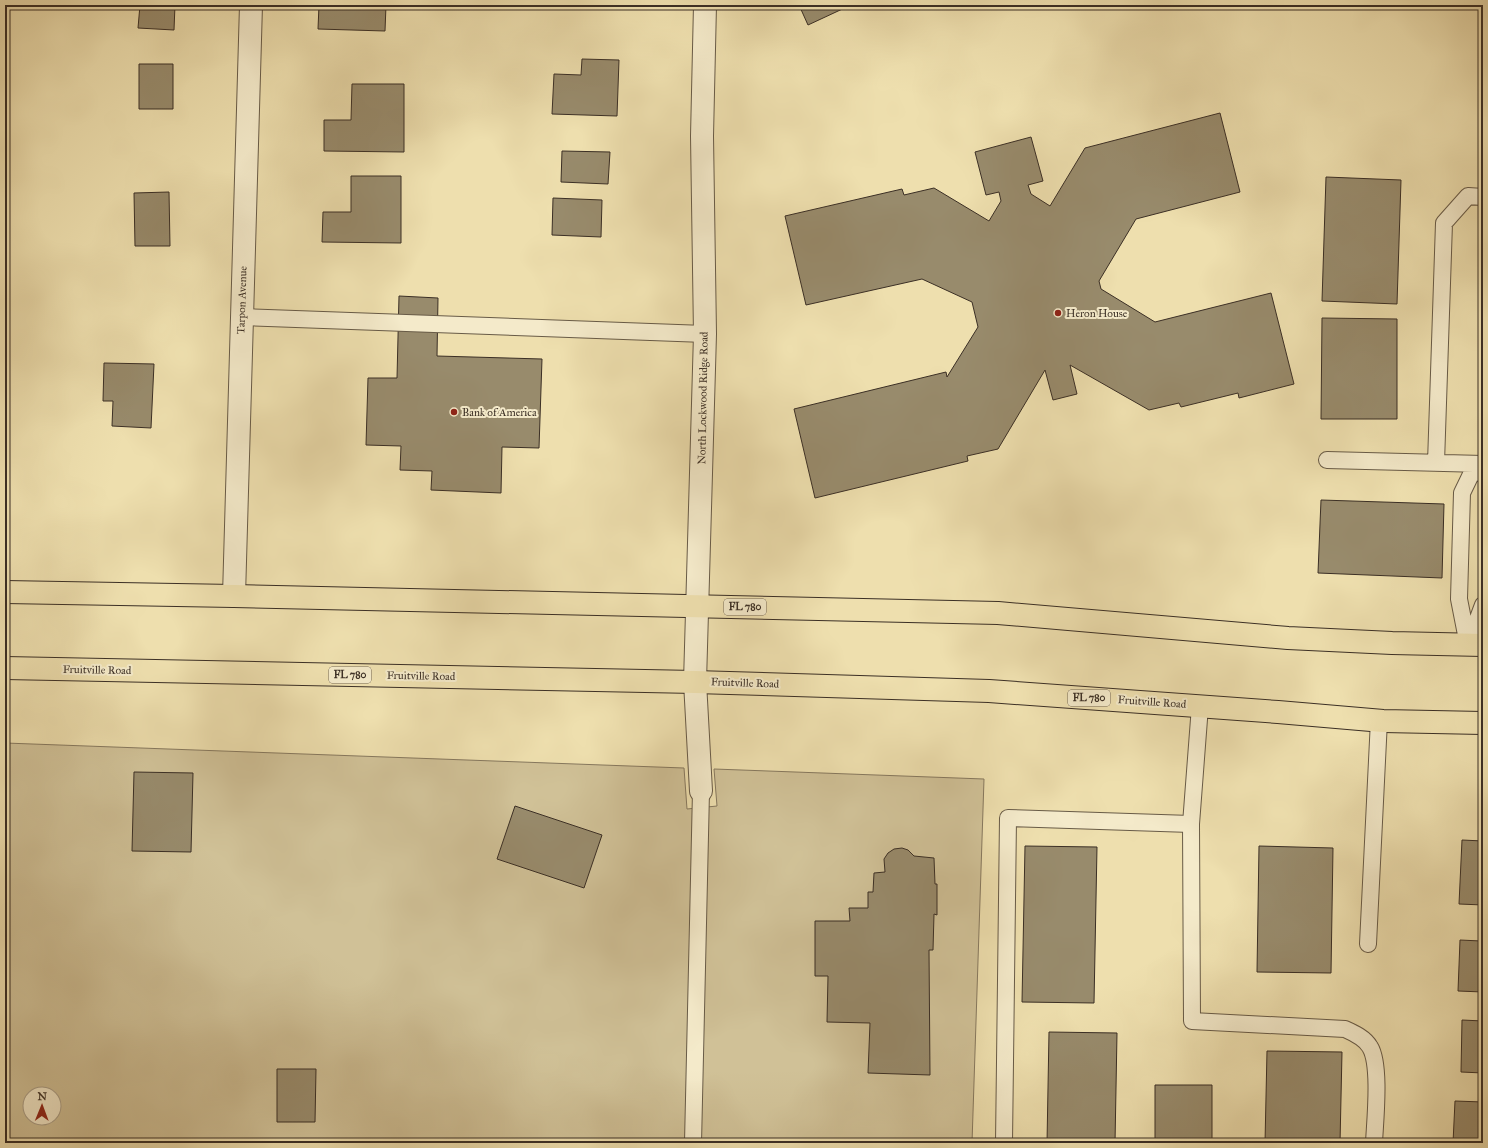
<svg xmlns="http://www.w3.org/2000/svg" width="1488" height="1148" font-family="'IM FELL Great Primer',serif">
	<style>
		.green { fill: #d0c197; stroke: #86785e; fill-rule: evenodd }
		.building { fill: #988b6c; stroke: #3b2f25 }
		.lines { fill: none; stroke-linecap: round; stroke-linejoin: round }
		.service-casing { stroke: #685b47; stroke-width: 18 }
		.minor-casing { stroke: #685b47; stroke-width: 24 }
		.tertiary-casing { stroke: #685b47; stroke-width: 24 }
		.primary-casing { stroke: #3b2f25; stroke-width: 24 }
		.service { stroke: #f4eaca; stroke-width: 16 }
		.minor { stroke: #f4eaca; stroke-width: 22 }
		.tertiary { stroke: #f4eaca; stroke-width: 22 }
		.primary { stroke: #eedfae; stroke-width: 22 }
		.poi-dot { fill: #8f2418; stroke: #f4eaca; stroke-width: 1.5 }
		.labels { text-anchor: middle; dominant-baseline: central; stroke-width: 4; stroke-linejoin: round; paint-order: stroke }
		.shield { fill: #f4eaca; stroke: #726756; stroke-width: 1 }
		.shield-label { font-size: 10px; font-weight: bold; fill: #3b2f25 }
		.street-label { font-size: 11px; fill: #3b2f25; stroke: #f4eaca }
		.poi-label { font-size: 11px; fill: #3b2f25; stroke: #f4eaca; text-anchor: start }
	</style>
	<rect width="100%" height="100%" fill="#eedfae"/>
	<filter id="stains"><feTurbulence type="fractalNoise" baseFrequency=".005" numOctaves="4"/><feColorMatrix values="0 0 0 0 .2 0 0 0 0 .09 0 0 0 0 .02 0 0 0 .5 -.17"/></filter>
	<radialGradient id="worn" r=".72"><stop offset=".6" stop-color="#630" stop-opacity="0"/><stop offset="1" stop-color="#630" stop-opacity=".3"/></radialGradient>
	<!-- green -->
	<path class="green" d="M5,743L684,768L687,809L717,806L714,769L984,779L972,1143H5ZM30,1094H54V1118H30Z"/>
	<!-- building -->
	<path class="building" d="M140,5H175L174,30L138,28Z
		M319,5H386L385,31L318,29Z
		M799,5H851L808,25Z
		M979,5H1042V6L979,7Z
		M582,59L619,60L617,116L552,114L554,74L581,75Z
		M139,64H173V109H139Z
		M352,84H404V152L324,151V120H351Z
		M1220,113L1240,192L1136,219L1099,281L1101,289L1155,322L1271,293L1294,384L1239,398L1238,393L1181,407L1179,403L1149,410L1070,365L1077,394L1053,400L1045,370L998,449L967,456L968,461L815,498L794,409L946,372L947,377L978,327L972,302L922,279L806,305L785,216L902,189L904,195L934,188L989,221L1001,201L999,192L986,195L975,152L1031,137L1043,181L1028,185L1031,194L1050,206L1085,148Z
		M562,151L610,152L608,184L561,182Z
		M351,176H401V243L322,242L323,212H351Z
		M1326,177L1401,180L1397,304L1322,301Z
		M169,192L170,246H135L134,193Z
		M553,198L602,200L601,237L552,235Z
		M399,296L438,298L437,356L542,359L539,448L502,447L501,493L431,490L432,471L400,470L401,446L366,445L368,378H397Z
		M1322,318L1397,319V419H1321Z
		M104,363L154,364L151,428L112,426L113,401H103Z
		M1321,500L1444,504L1442,578L1318,573Z
		M134,772L193,773L191,852L132,851Z
		M515,806L602,835L584,888L497,859Z
		M1462,840L1483,841V905L1459,904Z
		M1025,846L1097,847L1094,1003L1022,1002Z
		M1259,846L1333,848L1331,973L1257,972Z
		M902,848L908,850L914,856L934,858L935,884H937V915L934,914L933,950H929L930,1075L868,1073L870,1023L827,1022L828,976H815V921H850L849,908H868V892H873L874,873L885,872L884,859L888,853L894,849Z
		M1481,925H1483V992L1458,991L1460,940L1481,941Z
		M1462,1020L1483,1021V1073L1461,1072Z
		M1049,1032L1117,1033L1115,1143H1047Z
		M1267,1051L1342,1052L1340,1143H1265Z
		M277,1069H316L315,1122H277Z
		M1155,1085H1212V1143H1155Z
		M1455,1101L1483,1102V1143H1453Z"/>
	<g class="lines">
		<defs>
			<path id="service" d="M242,317L705,334
				M1327,460L1483,464
				M1436,463L1444,223L1468,196L1483,197
				M1468,645L1459,599L1462,493L1476,464L1483,475
				M1468,645L1483,605
				M1200,706L1191,824L1192,1021L1345,1029C1354,1033 1365,1038 1370,1047C1381,1065 1375,1121 1374,1143
				M1368,944L1379,720
				M693,1143L701,791
				M1004,1143L1008,818L1191,824"/>
			<path id="minor" d="M234,596L251,5
				M695,682L701,791"/>
			<path id="tertiary" d="M695,682L705,334L702,136L705,5"/>
			<path id="primary" d="M5,592L234,596L998,613L1288,638L1392,643L1483,645
				M5,668L695,682L989,691L1278,712L1383,721L1483,723"/>
		</defs>
		<!-- service casing -->
		<use href="#service" class="service-casing"/>
		<!-- minor casing -->
		<use href="#minor" class="minor-casing"/>
		<!-- tertiary casing -->
		<use href="#tertiary" class="tertiary-casing"/>
		<!-- primary casing -->
		<use href="#primary" class="primary-casing"/>
		<!-- service -->
		<use href="#service" class="service"/>
		<!-- minor -->
		<use href="#minor" class="minor"/>
		<!-- tertiary -->
		<use href="#tertiary" class="tertiary"/>
		<!-- primary -->
		<use href="#primary" class="primary"/>
	</g>
	<!-- markers -->
	<g class="poi-dot">
		<circle cx="1058" cy="313" r="4"/>
		<circle cx="454" cy="412" r="4"/>
	</g>
	<g class="labels">
		<!-- shield labels -->
		<g class="shield">
			<rect x="724" y="599" width="42" height="16" rx="3"/>
			<rect x="329" y="667" width="42" height="16" rx="3"/>
			<rect x="1068" y="690" width="42" height="16" rx="3"/>
		</g>
		<g class="shield-label">
			<text x="745" y="607">FL 780</text>
			<text x="350" y="675">FL 780</text>
			<text x="1089" y="698">FL 780</text>
		</g>
		<!-- street labels -->
		<g class="street-label">
			<text transform="translate(242 300) rotate(-88)">Tarpon Avenue</text>
			<text transform="translate(703 398) rotate(-89)">North Lockwood Ridge Road</text>
			<text transform="translate(97 670) rotate(1)">Fruitville Road</text>
			<text transform="translate(421 676) rotate(1)">Fruitville Road</text>
			<text transform="translate(745 683) rotate(2)">Fruitville Road</text>
			<text transform="translate(1152 702) rotate(4)">Fruitville Road</text>
		</g>
		<!-- poi labels -->
		<g class="poi-label">
			<text x="1066" y="313">Heron House</text>
			<text x="462" y="412">Bank of America</text>
		</g>
	</g>
	<!-- margin -->
	<rect width="1488" height="1148" fill="none" stroke="#eedfae" stroke-width="20"/>
	<rect x="6" y="6" width="1476" height="1136" fill="none" stroke="#3b2f25" stroke-width="2"/>
	<rect x="10" y="10" width="1468" height="1128" fill="none" stroke="#3b2f25"/>
	<!-- north arrow -->
	<g transform="translate(42 1106) rotate(1)"><circle r="19" fill="#f4eaca" stroke="#aa9f88"/>
	<path d="M0-3L7 15L0 10L-7 15Z" fill="#8f2418"/>
	<text y="-6" font-size="11" font-weight="bold" text-anchor="middle" fill="#3b2f25">N</text>
	</g>
	<rect width="100%" height="100%" filter="url(#stains)"/>
	<rect width="100%" height="100%" fill="url(#worn)"/>
</svg>
